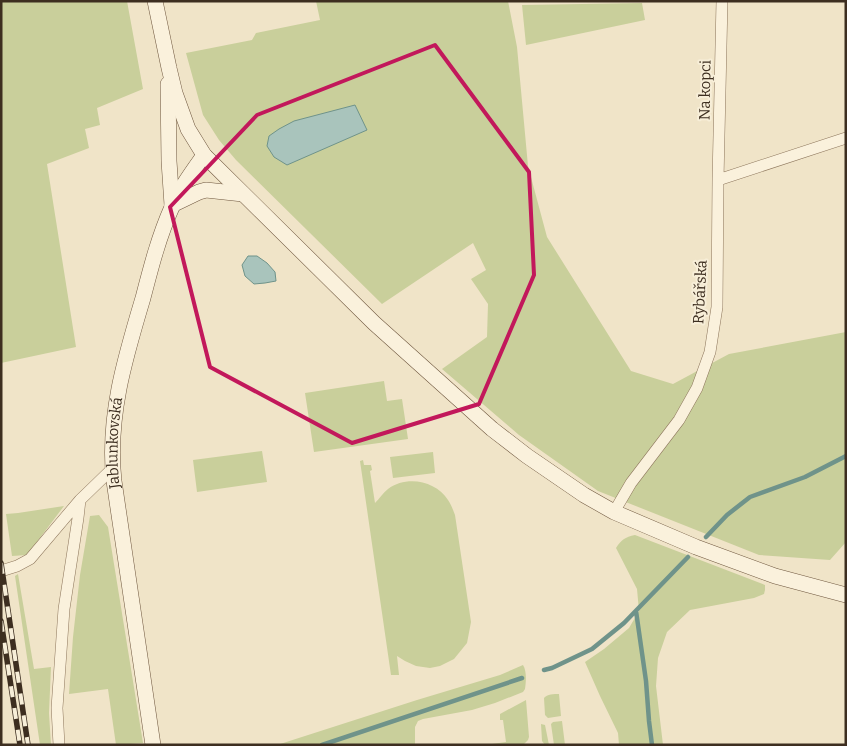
<svg xmlns="http://www.w3.org/2000/svg" width="847" height="746" font-family="Bitter,serif">
	<style>
		.green { fill: #c9cf9b }
		.water { fill: #a9c4bc; stroke: #6f938a }
		.lines { fill: none; stroke-linecap: round; stroke-linejoin: round }
		.stream { stroke: #6f938a; stroke-width: 4.5 }
		.minor-casing { stroke: #8d765c; stroke-width: 12 }
		.secondary-casing { stroke: #6f573f; stroke-width: 16 }
		.minor { stroke: #faf1dc; stroke-width: 11 }
		.secondary { stroke: #faf1dc; stroke-width: 15 }
		.rail-casing { stroke: #3d2e20; stroke-width: 5.5 }
		.rail { stroke: #f7eed8; stroke-width: 4; stroke-dasharray: 11; stroke-linecap: butt }
		.marked { fill: none; stroke: #c2185b; stroke-width: 4; stroke-linejoin: round }
		.labels { text-anchor: middle; dominant-baseline: central; stroke-width: 4; stroke-linejoin: round; paint-order: stroke }
		.street-label { font-size: 15px; fill: #3d2e20; stroke: #f7eed8 }
	</style>
	<rect width="100%" height="100%" fill="#f0e4c8"/>
	<!-- green -->
	<path class="green" d="M1,1H127L143,89L97,108L100,125L85,129L89,148L47,164L76,347L1,363Z
		M316,1H508L517,47L528,166L547,237L631,371L673,384L729,354L846,332V542L830,560L759,555L598,491L519,435L442,369L487,337L488,304L471,279L486,270L473,243L382,304L236,160L219,140L203,115L186,53L252,40L256,33L320,20Z
		M642,3L645,20L526,45L522,5Z
		M384,381L387,401L402,399L408,439L314,452L305,393Z
		M262,451L267,482L197,492L193,460Z
		M433,452L435,473L393,478L390,457Z
		M363,460L364,465H371L372,470L370,471L375,503C379,499 383,493 388,489C407,475 436,481 448,500C451,504 453,510 455,515L471,622L467,643L454,659L440,666L430,668L416,666L405,661L397,656L399,675H391L360,461Z
		M64,506L27,555L12,556L6,514L18,513Z
		M99,515L108,527L143,743L116,745L108,689L69,694L73,637L80,575L90,516Z
		M635,535L765,585V590L764,594L754,598L690,610L667,632L658,658L656,686L663,745H619L618,733L600,696L585,662L604,649L629,628L639,611L637,589L616,548C621,540 625,537 635,535Z
		M18,574L34,669L51,667L49,713L51,745H40L15,576Z
		M523,665C527,671 526,682 525,689L523,692L495,703L472,710L423,719L418,721L415,727V745H277L417,700L500,675Z
		M559,694L561,716L548,718L545,715L544,698C547,694 554,694 559,694Z
		M526,700L529,737L528,740L523,745H493L492,744L506,742L503,720H500V714Z
		M562,721L565,745H554L551,724L553,722Z
		M541,724L545,725L549,745H545L542,741Z"/>
	<!-- water -->
	<path class="water" d="M355,105L367,130L287,165L274,157L267,146L269,136L279,129L294,121Z
		M248,256H257L267,263L275,272L276,281L265,283L254,284L245,276L242,265Z"/>
	<g class="lines">
		<!-- stream -->
		<path class="stream" d="M706,537L727,515L750,497L805,477L846,456
			M636,611L646,681L649,721L652,745
			M544,670L552,668L592,649L624,623L688,557
			M322,745L522,678"/>
		<defs>
			<path id="minor" d="M718,180L722,1
				M614,512L631,483L679,420L697,388L710,352L717,307L718,180L846,138
				M1,571L17,566L30,559L80,500L112,469
				M59,745L57,708L64,609L78,518L80,500"/>
			<g id="secondary">
				<path d="M155,1L169,68L175,93L188,129L204,155L374,323L492,429L527,456L584,495L614,512L696,547L775,576L846,595"/>
				<path d="M168,84L169,161L172,205"/>
				<path d="M172,205L199,192L206,190L243,194"/>
				<path id="s1" d="M153,745L114,481C107,417 125,358 143,298C151,267 159,236 172,207C180,188 192,172 204,155"/>
			</g>
		</defs>
		<!-- minor casing -->
		<use href="#minor" class="minor-casing"/>
		<!-- secondary casing -->
		<use href="#secondary" class="secondary-casing"/>
		<!-- minor -->
		<use href="#minor" class="minor"/>
		<!-- secondary -->
		<use href="#secondary" class="secondary"/>
		<defs>
			<path id="rail" d="M1,563L28,745
				M1,621L20,745"/>
		</defs>
		<!-- rail casing -->
		<use href="#rail" class="rail-casing"/>
		<!-- rail -->
		<use href="#rail" class="rail"/>
	</g>
	<!-- marked area -->
	<path class="marked" d="M435,45L529,172L534,275L479,404L352,443L210,367L170,207L257,115Z"/>
	<g class="labels">
		<!-- street labels -->
		<g class="street-label">
			<text transform="translate(705 90) rotate(-89)">Na kopci</text>
			<text transform="translate(700 292) rotate(-87)">Rybářská</text>
			<text stroke="none"><textPath href="#s1" startOffset="305">Jablunkovská</textPath></text>
		</g>
	</g>
	<!-- border -->
	<rect width="847" height="746" fill="none" stroke="#3d2e20" stroke-width="5"/>
</svg>
